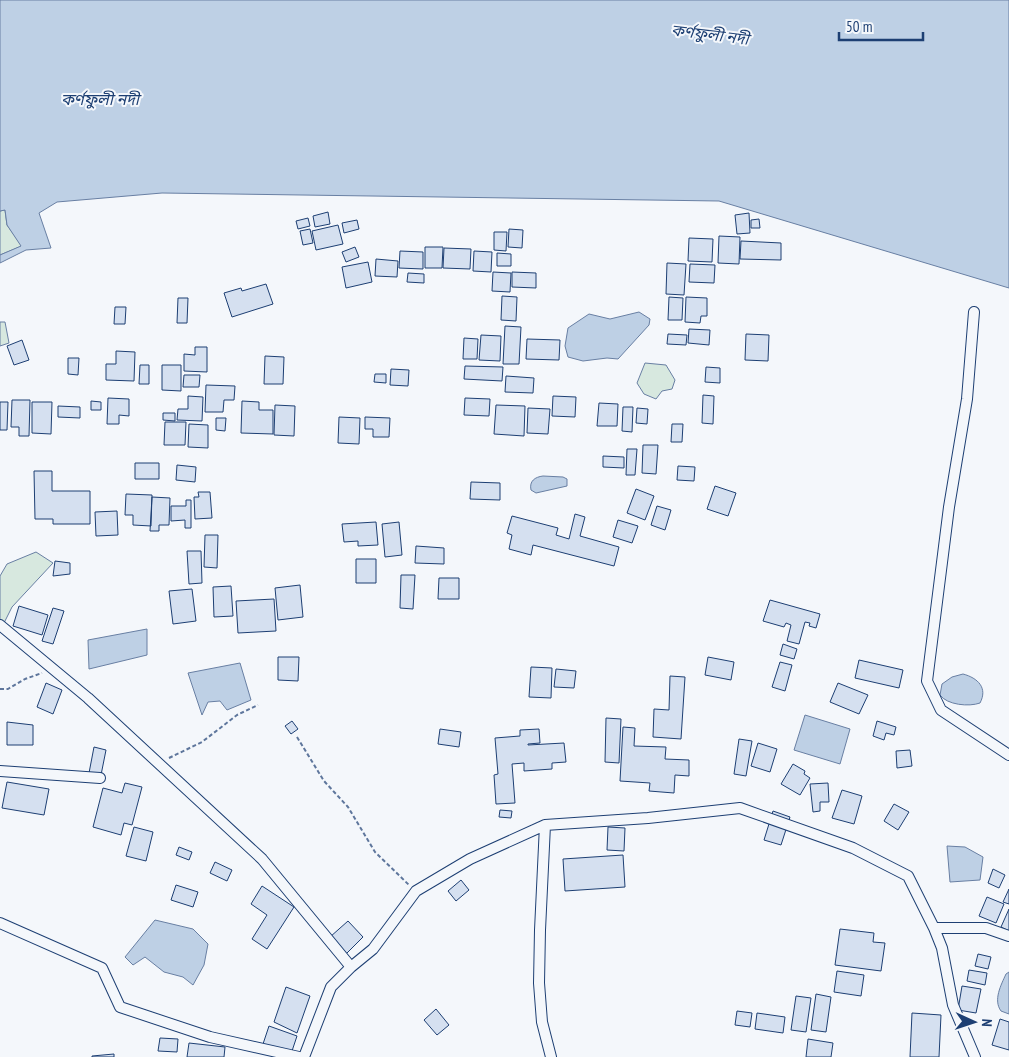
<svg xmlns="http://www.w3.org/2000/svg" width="1009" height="1057" font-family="'PT Sans Narrow','Noto Sans Bengali',sans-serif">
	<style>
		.green { fill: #d7e8df; stroke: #687fa3 }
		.water { fill: #bed0e5; stroke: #687fa3 }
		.building { fill: #d5e0f0; stroke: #1d3f73 }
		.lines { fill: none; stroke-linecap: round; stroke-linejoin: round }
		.street-casing { stroke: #1d3f73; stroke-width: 12 }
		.path { stroke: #5e769c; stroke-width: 2; stroke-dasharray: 4 2.5; stroke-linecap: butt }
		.street { stroke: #f4f7fb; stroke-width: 10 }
		.labels { text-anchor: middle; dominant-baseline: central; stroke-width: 4; stroke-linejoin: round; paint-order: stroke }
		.water-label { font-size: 16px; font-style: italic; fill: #1d3f73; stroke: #f4f7fb }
	</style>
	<rect width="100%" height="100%" fill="#f4f7fb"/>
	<!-- green -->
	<path class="green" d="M5,210L7,225L22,246L0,255V211Z
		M0,322H5L9,343L0,346Z
		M645,363L666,365L675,380L672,389L662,391L656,399L644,394L637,383Z
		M36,552L53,563L12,607L2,627L0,625V576L7,564Z"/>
	<!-- water -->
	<path class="water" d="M0,0H1009V288L719,201L162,193L57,202L39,213L51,248L26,250L0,263V255L21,246L7,225L5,210L0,211Z
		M639,312L650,319L649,325L618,359L607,358L583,361L568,357L565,346L568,328L589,314L610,319Z
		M543,476L563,477L567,479V486L536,493L531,490C529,481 535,477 543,476Z
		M147,629V655L89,669L88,640Z
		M240,663L251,700L227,710L220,701L208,702L202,715L188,673Z
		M963,674C978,678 988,688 980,703C969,707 947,705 940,695L942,684L952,677Z
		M805,715L850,729L840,764L794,750Z
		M947,846L965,847L983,857L980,880L950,882Z
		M155,920L193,929L208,944L204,965L193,985L183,977L164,972L145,957L133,965L125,957Z
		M1009,972V1014L1001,1011C993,1000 1001,985 1006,974Z"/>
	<!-- building -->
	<path class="building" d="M328,212L330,224L315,227L313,216Z
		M749,213L750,233L737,234L735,215Z
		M308,218L310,226L298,229L296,221Z
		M759,219L760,228H751V220Z
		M357,220L359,229L344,233L342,223Z
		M338,225L343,244L316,250L312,231Z
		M310,229L313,243L303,245L300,231Z
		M509,229L523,230L522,248L508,247Z
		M494,232H507L506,251L494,250Z
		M719,236L740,237L739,264L718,263Z
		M689,238L713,239L712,262L688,261Z
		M741,241L781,243V260L740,259Z
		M355,247L359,257L346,262L342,252Z
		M425,247H443L442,268H425Z
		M444,248L471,249L470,269L443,268Z
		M400,251L423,252V269L399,268Z
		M474,251L492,252L491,272L473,271Z
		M497,253L511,254V266H497Z
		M376,259L398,261L397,277L375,276Z
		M368,262L372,282L346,288L342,267Z
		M667,263L686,264L684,295L666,294Z
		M690,264L715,265L714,283L689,282Z
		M493,272L511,273L510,292L492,291Z
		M512,272L536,273V288L512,287Z
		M408,273L424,274V283L407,282Z
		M266,284L273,304L232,317L224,293L241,288L242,291Z
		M502,296L517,297L516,321L501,320Z
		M669,297L683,298L682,320H668Z
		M686,297L707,298V316H701L700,323L685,322Z
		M178,298H188L187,323H177Z
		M115,307H126L125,324H114Z
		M505,326L521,327L519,364H503Z
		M689,329L710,330L709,345L688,343Z
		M668,334L687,335L686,345L667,344Z
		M746,334L769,335L768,361L745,360Z
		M481,335L501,336L500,361L479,360Z
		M464,338L478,339L477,359H463Z
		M527,339L560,340L559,360L526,359Z
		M22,340L29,360L14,365L7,346Z
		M195,347H207V372L184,371V354L195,355Z
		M116,351L135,352L134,381L106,380V364H116Z
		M265,356L284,357L283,384H264Z
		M68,358H79L78,375L68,374Z
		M140,365H149V384H139Z
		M162,365H181V391L162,390Z
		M465,366L503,367L502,381L464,379Z
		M706,367L720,368V383L705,382Z
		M391,369L409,370L408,386L390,385Z
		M375,374H386V383L374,382Z
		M184,375H200L199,387H183Z
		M506,376L534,378L533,393L505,392Z
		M206,385L235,386L234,400H224L223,412H205Z
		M703,395L714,396L713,424L702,423Z
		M188,396L203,397L202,421L177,420L178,409H188Z
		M553,396L576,397L575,417L552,416Z
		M108,398L129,399V416L119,415V424H107Z
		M465,398L490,399L489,416L464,415Z
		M12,400H30L29,436H19V427H11Z
		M91,401L101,402V410H91Z
		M242,401L259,402V410H273V434L241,433Z
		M0,402H8L7,430H0Z
		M32,402H52L51,434L32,433Z
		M599,403L618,404L617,426H597Z
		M275,405L295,406L294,436L274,435Z
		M496,405L525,406L524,436L494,434Z
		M58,406L80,407V418L58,417Z
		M623,407H633L632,432L622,431Z
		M528,408L550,409L548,434L527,433Z
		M637,408L648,409L647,424L636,423Z
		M163,413H175V421L163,420Z
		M339,417L360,418L359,444L338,443Z
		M365,417L390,418L389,437H373V429H365Z
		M216,418H226L225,431L216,430Z
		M165,422H186L185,445H164Z
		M189,424L208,425V448L188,447Z
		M672,424H683L682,442H671Z
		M643,445H658L656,474L642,473Z
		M627,449H637L635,475H626Z
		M603,456L624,457V468L603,467Z
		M135,463H159V479H135Z
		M177,465L196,467L195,482L176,480Z
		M678,466L695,467L694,481L677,480Z
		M34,471H52V491H90V524H53V519H35Z
		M471,482L500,483V500L470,499Z
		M715,486L736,493L728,516L707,509Z
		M636,489L654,496L645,520L627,513Z
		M198,492H210L212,518L195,519L194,497H199Z
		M126,494L152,495L151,526L133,525V515H125Z
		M152,497L170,498L169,525H159V531H150Z
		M186,500H191V528H185V520L171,521V506H186Z
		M657,506L671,510L665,530L651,525Z
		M117,511L118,535L96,536L95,512Z
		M575,514L585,517L580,536L619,547L614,566L533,545L531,555L509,549L512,535L507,533L512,516L558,528L556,535L569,539Z
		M618,520L638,526L632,543L613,537Z
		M376,522L378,545L358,546V541L344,542L342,524Z
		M399,522L402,555L385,557L382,524Z
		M205,535H218L217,568L204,567Z
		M416,546L444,548V564L415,563Z
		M187,551H201L202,583L189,584Z
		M356,559H376V583H356Z
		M55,561L70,563V574L53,576Z
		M401,575H415L413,609L400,608Z
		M439,578H459V599H438Z
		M300,585L303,617L278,620L275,588Z
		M231,586L233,616L214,617L213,587Z
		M192,589L196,621L173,624L169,591Z
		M274,599L276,631L238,633L236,601Z
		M770,600L820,614L816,628L809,626L810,623L805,622L799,644L787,641L791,625L786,623L784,627L763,621Z
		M19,606L48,615L42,635L13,626Z
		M53,608L64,611L53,644L42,641Z
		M783,644L797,649L794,659L780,655Z
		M278,657H299L298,681L278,680Z
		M708,657L734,662L731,680L705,675Z
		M859,660L903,670L899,688L855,678Z
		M780,662L792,665L785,691L772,687Z
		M531,667L552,668L551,698L529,697Z
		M556,669L576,671L574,688L554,687Z
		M670,676L685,677L681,739L653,737L654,709L669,710Z
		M46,683L62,690L53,714L37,707Z
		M838,683L868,695L859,714L830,702Z
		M606,718L621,719L619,763L605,762Z
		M292,721L298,729L291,734L285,726Z
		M877,721L896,727L894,735L886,733L884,740L873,736Z
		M7,722L33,725V745H7Z
		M623,727L635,728L634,746L666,747L665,759L689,760V776L675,775L674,793L649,791L650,783L620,781Z
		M440,729L461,732L459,747L438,744Z
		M539,729L540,743L528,744V745L564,743L566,762L552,763V769L524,771V763L512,764L515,803L496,804L494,775L498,774L495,738L520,736V730Z
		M739,739L752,741L746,776L734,774Z
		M758,743L777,749L770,772L751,766Z
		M94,747L106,750L101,775L89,773Z
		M910,750L912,766L897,768L896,751Z
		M793,764L805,771L804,774L810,778L800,795L781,784Z
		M7,782L49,789L44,815L2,808Z
		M125,783L142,787L132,825L124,823L121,835L93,827L103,788L122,793Z
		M828,783L829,802H820V811L813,812L810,784Z
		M842,790L862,796L854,824L832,818Z
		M894,804L909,812L898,830L884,821Z
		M500,810L512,811L511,818L499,817Z
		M773,811L790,817L781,845L764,840Z
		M134,827L153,832L146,861L126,856Z
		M608,827L625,828L624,851L607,850Z
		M179,847L192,852L189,860L176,855Z
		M623,855L625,887L565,891L563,859Z
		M215,862L232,870L227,881L210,873Z
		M993,869L1005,875L999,888L988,883Z
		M461,880L469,890L456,901L448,891Z
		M176,885L198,892L193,907L171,900Z
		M262,886L294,907L267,949L252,939L267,915L251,904Z
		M1009,889V904L1003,902Z
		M987,897L1004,904L996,923L979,916Z
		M1009,909V931L1001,927Z
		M348,921L363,937L346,954L330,937Z
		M840,929L874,933L873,942L885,943L881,971L835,965Z
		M978,954L991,957L988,969L975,966Z
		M969,970L987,973L985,985L967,981Z
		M837,971L864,975L861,996L834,992Z
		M962,986L981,989L976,1013L958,1010Z
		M286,987L310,996L297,1033L274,1022Z
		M816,994L831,997L826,1032L811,1030Z
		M796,996L811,998L806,1032L791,1030Z
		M436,1009L449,1025L437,1035L424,1020Z
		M737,1011L752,1013L750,1027L735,1025Z
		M757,1013L785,1017L783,1033L755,1029Z
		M912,1013L941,1015L939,1057H910Z
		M1000,1019L1009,1022V1050L992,1045Z
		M269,1026L297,1036L291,1054L263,1044Z
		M160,1038L178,1039L177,1052L158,1051Z
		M808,1039L833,1043L831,1057H806Z
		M189,1043L225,1047L224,1057H187Z
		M114,1054V1057H92V1056Z"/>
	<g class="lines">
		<defs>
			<path id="street" d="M974,312L967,399L949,507L927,681L941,710L1009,755
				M0,625L88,698L262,859L351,967L331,987L304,1057
				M0,771L100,778
				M545,825L540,930L539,983L542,1022L551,1057
				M0,923L102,968L120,1007L210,1037L299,1057
				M934,928L942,948L953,1005L975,1057
				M351,967L373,949L416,891L470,859L545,825L648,818L740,808L853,848L908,876L934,928H986L1009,936"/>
		</defs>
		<!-- street casing -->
		<use href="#street" class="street-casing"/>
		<!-- path -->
		<path class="path" d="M0,689H8L25,679L42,673
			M297,737L324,781L348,807L375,852L409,885
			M169,758L202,742L237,715L258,705"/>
		<!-- street -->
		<use href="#street" class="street"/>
	</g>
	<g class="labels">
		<!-- water labels -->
		<g class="water-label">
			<text transform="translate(710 34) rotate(7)">কর্ণফুলী নদী</text>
			<text x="100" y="99">কর্ণফুলী নদী</text>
		</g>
	</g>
	<!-- north arrow -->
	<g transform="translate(974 1022) rotate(93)" stroke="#f4f7fb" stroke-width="4" paint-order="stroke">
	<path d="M0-4L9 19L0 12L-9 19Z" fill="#1d3f73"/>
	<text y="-8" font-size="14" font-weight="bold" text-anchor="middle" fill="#1d3f73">N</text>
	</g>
	<!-- scale -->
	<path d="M839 32v8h84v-8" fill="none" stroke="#1d3f73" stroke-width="2.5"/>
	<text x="846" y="32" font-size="15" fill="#1d3f73" stroke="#f4f7fb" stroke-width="4" paint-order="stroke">50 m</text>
</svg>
